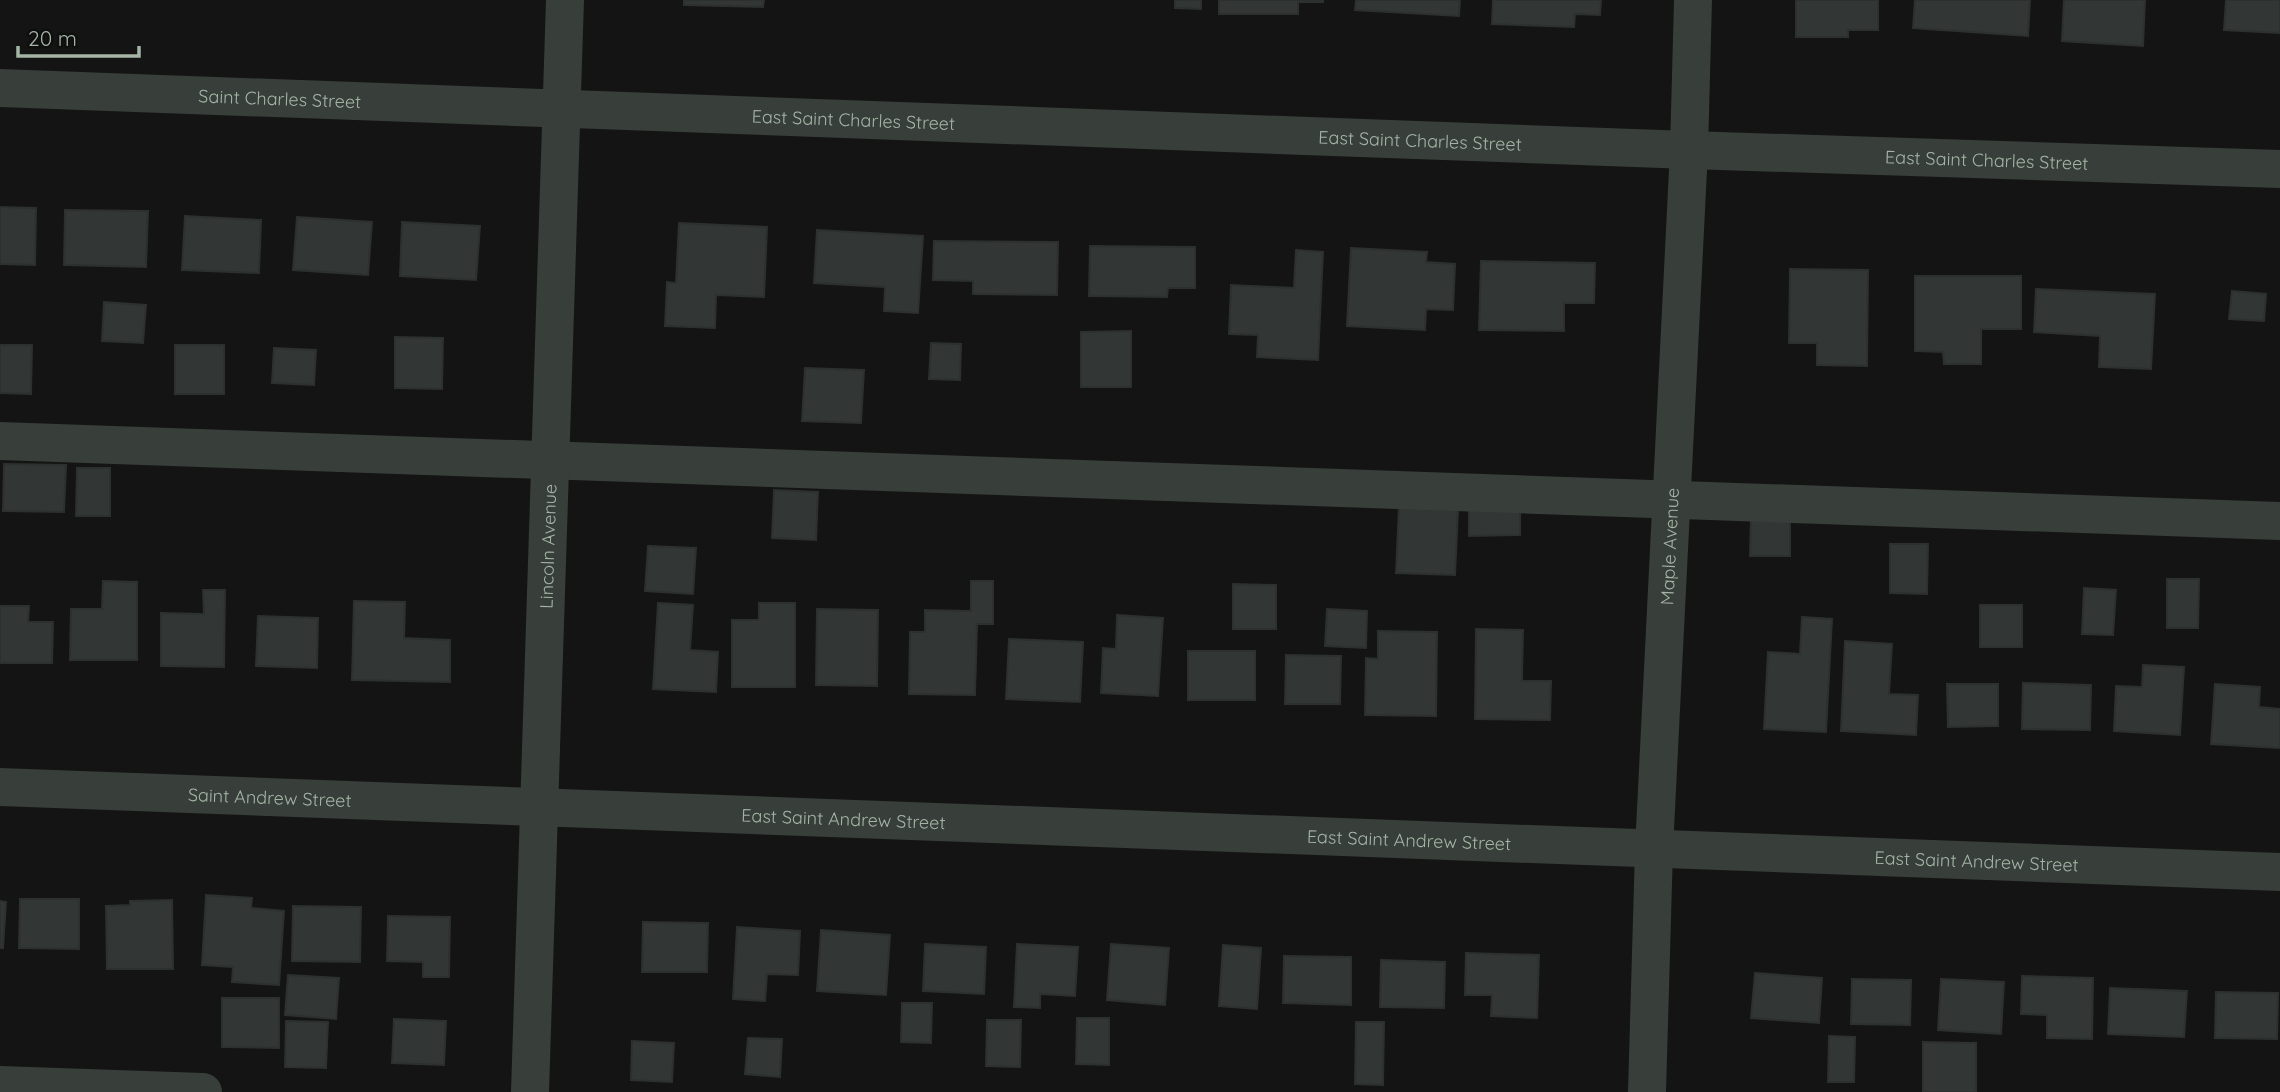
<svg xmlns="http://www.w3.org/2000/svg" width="2280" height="1092" font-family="Quicksand,sans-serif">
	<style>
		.building { fill: #323634; stroke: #2c302e; stroke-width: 2 }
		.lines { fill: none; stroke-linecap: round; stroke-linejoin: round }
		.minor { stroke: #383e3a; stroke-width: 38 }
		.labels { text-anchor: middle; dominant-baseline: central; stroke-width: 6; stroke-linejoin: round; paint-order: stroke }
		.street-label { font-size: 18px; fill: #a4b5a6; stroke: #0e0f0e }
	</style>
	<rect width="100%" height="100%" fill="#131413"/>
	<!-- building -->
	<path class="building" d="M684,0H764L763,7L684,5Z
		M1175,0H1201V9L1175,8Z
		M1219,0H1323V2H1298V14H1219Z
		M1356,0H1460L1459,16L1355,10Z
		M1493,0H1601L1600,15L1575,14L1574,27L1492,24Z
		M1796,0H1878V30H1848V37H1796Z
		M1915,0H2030L2028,36L1913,28Z
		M2064,0H2145L2143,46L2062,41Z
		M2226,0H2280V33L2224,30Z
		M0,207L36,208L35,265L0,264Z
		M65,210L148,211L146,267L64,265Z
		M185,216L261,220L259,273L182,270Z
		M297,217L372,222L368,275L293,270Z
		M402,222L480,226L476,280L400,276Z
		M679,223L767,227L764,297L716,295L715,328L665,326L667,282L676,283Z
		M817,230L923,236L918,313L884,311L885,287L814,283Z
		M934,241L1058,242L1057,295L973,294V281L933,280Z
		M1090,246L1195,247V288H1168L1167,297L1089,296Z
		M1351,248L1427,252L1426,262L1455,264L1453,310L1426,309L1425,330L1347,326Z
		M1296,250L1323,252L1318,360L1257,357L1258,335L1229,334L1231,285L1294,288Z
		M1481,261L1595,263L1594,303H1564V331L1479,330Z
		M1790,269L1868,270L1867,366L1817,365V343H1789Z
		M1915,276H2021V329H1981V364H1944L1943,352L1915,351Z
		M2036,289L2155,294L2151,369L2099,367L2100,336L2034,332Z
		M2232,291L2266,294L2264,321L2229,319Z
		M104,302L146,305L143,343L102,341Z
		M1131,331V387H1081V332Z
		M395,337L443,338L442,389L395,388Z
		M931,343L961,344L960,380L929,379Z
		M0,345H32L31,394L0,393Z
		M175,345H224V394H175Z
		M274,348L316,350L314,385L272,383Z
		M805,368L864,370L861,423L802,421Z
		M4,464L66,465L64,512L3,511Z
		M77,468H110V516H76Z
		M774,490L818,492L816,540L772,538Z
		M1399,507L1458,510L1455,575L1396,573Z
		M1469,507H1520V535L1469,536Z
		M1751,516L1790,517V556H1750Z
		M1890,544H1928L1927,594L1890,593Z
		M648,546L696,548L693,594L645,591Z
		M2167,579H2199L2198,628H2167Z
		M103,581L137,582V660H70L71,609H102Z
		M971,581H993V624H977L975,695L909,694L910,632H925V610L971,611Z
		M1233,584L1276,585V629H1233Z
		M2084,588L2116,590L2113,635L2082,634Z
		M203,590H225L224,667L161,666V613L204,614Z
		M354,601L405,602L404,638L450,640V682L352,680Z
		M658,603L693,605L690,650L718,652L716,692L653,689Z
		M759,603H795V687H732V620H759Z
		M1980,605H2022V647H1980Z
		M0,606H29L28,622H53L52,663H0Z
		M817,609L878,610L877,686L816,685Z
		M1327,609L1367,611L1366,648L1325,646Z
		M1117,615L1163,618L1158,696L1101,693L1103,648L1116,649Z
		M258,616L318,618L317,668L256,666Z
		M1802,617L1832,619L1826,732L1764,729L1768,652L1800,654Z
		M1476,629L1523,630L1522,681H1551L1550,720L1475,719Z
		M1378,631L1437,632L1436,716L1365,715L1366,658L1378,659Z
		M1009,639L1083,642L1080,702L1006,699Z
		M1845,641L1892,644L1889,694L1918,695L1916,735L1841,731Z
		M1188,651H1255V700H1188Z
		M1286,655L1341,656L1340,704H1285Z
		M2143,665L2184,667L2180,735L2114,731L2116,686L2142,687Z
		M2023,683L2091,685L2090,730L2022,729Z
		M1947,684H1998V726L1948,727Z
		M2215,684L2260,687L2259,707L2280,709V748L2211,744Z
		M206,895L252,898L251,908L284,911L279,985L232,982L233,967L202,965Z
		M20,899H79V949L19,948Z
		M172,900L173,969H107L106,906L130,905V901Z
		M0,901L6,902L3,948H0Z
		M293,906L361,907L360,962L292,961Z
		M388,916L450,917L449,977H423V962L387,961Z
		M643,922L708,923L707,972H642Z
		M737,927L800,931L798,975L767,974L765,1001L733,999Z
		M821,930L890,935L886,995L817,991Z
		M925,944L986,947L984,994L923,991Z
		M1017,944L1078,947L1075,996L1040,994V1008L1014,1007Z
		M1111,944L1169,948L1165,1005L1107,1000Z
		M1223,945L1261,948L1257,1009L1219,1006Z
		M1466,953L1539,955L1537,1018L1491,1016L1492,995H1465Z
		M1284,956L1351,957V1005L1283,1003Z
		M1381,960L1445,962L1444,1008L1380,1007Z
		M1755,973L1822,978L1819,1023L1751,1018Z
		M288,975L339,978L336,1019L285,1015Z
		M2022,976L2093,978L2092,1039L2047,1038V1015L2021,1014Z
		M1852,979L1911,980L1910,1025L1851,1024Z
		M1941,979L2004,982L2001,1034L1938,1030Z
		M2110,988L2187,991L2184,1037L2108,1034Z
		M2216,992L2278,993L2277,1039L2215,1038Z
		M222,998H279V1048L222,1047Z
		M902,1003H932L931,1043L901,1042Z
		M1077,1018H1109V1065L1076,1064Z
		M394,1019L446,1021L444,1065L392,1063Z
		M987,1020H1021L1020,1067L986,1066Z
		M286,1021L328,1022L326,1068L285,1067Z
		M1356,1022H1384L1383,1085L1355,1084Z
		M1829,1036L1855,1037L1854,1082H1828Z
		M748,1038L782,1039L780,1077L745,1074Z
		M632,1041L674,1043L672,1082L631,1080Z
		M1923,1042L1976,1043V1092H1923Z"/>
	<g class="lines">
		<!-- minor -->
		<g class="minor">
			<path id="s1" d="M0,88L1689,150L2280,169"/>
			<path d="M0,441L2280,521"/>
			<path id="s2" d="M0,787L2280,872"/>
			<path d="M0,1085L203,1092"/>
			<path id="s3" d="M530,1092L565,0"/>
			<path id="s4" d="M1647,1092L1654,849L1689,150L1693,0"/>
		</g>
	</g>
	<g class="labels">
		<!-- street labels -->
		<g class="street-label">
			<text stroke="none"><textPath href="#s1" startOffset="280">Saint Charles Street</textPath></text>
			<text stroke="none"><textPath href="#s1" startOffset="854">East Saint Charles Street</textPath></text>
			<text stroke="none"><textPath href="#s1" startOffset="1421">East Saint Charles Street</textPath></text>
			<text stroke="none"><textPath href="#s1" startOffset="1988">East Saint Charles Street</textPath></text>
			<text stroke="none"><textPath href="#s3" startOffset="546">Lincoln Avenue</textPath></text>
			<text stroke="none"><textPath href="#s4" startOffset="546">Maple Avenue</textPath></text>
			<text stroke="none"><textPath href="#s2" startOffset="270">Saint Andrew Street</textPath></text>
			<text stroke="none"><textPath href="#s2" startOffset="844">East Saint Andrew Street</textPath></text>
			<text stroke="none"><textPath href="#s2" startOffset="1410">East Saint Andrew Street</textPath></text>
			<text stroke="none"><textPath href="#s2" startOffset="1978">East Saint Andrew Street</textPath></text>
		</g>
	</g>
	<!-- scale -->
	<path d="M18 46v10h121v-10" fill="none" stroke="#a4b5a6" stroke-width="3.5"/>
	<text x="28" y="46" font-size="21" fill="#a4b5a6" stroke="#0e0f0e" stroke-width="5" paint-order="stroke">20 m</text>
</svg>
